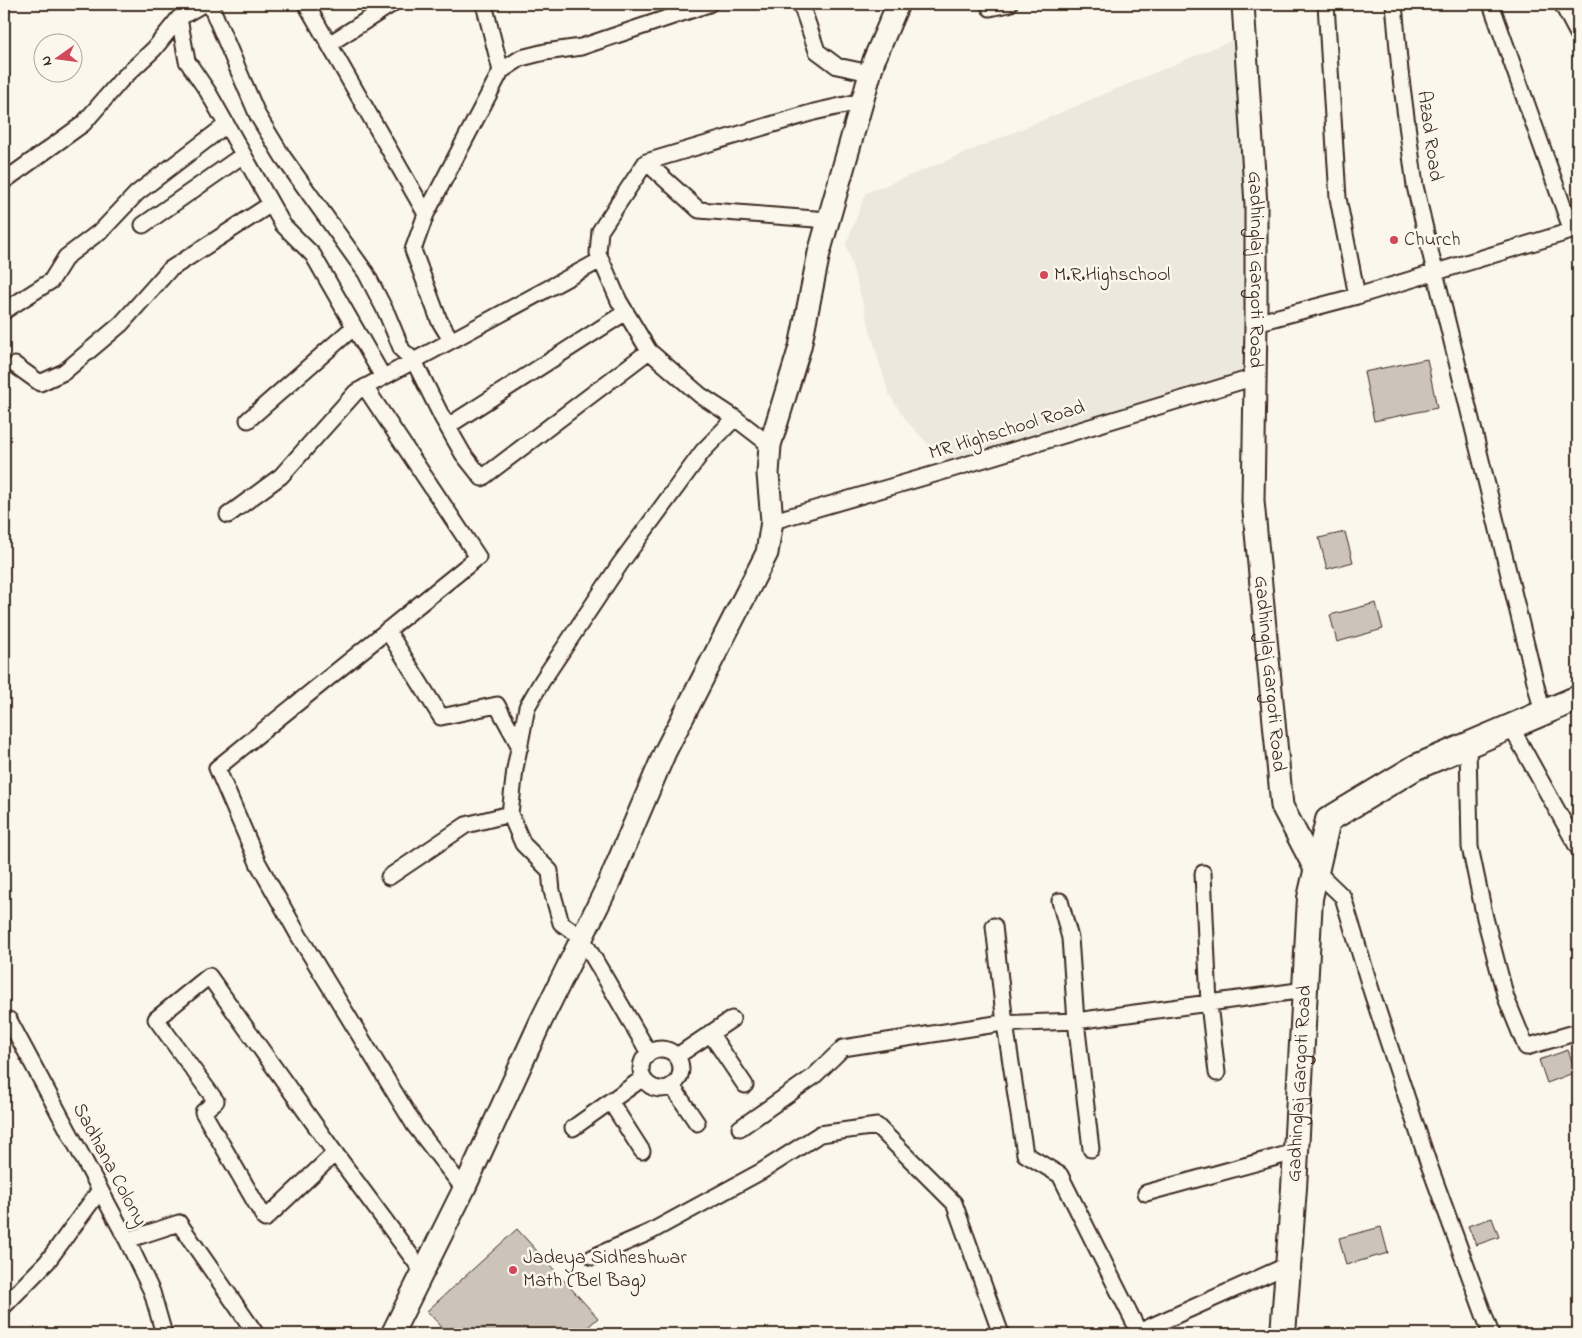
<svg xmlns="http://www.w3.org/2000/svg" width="1582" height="1338" font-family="'Indie Flower',sans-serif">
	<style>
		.built { fill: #ede8dd }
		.building { fill: #ccc4b9; stroke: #3b2a1e }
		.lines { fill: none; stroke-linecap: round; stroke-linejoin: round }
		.street-casing { stroke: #3b2a1e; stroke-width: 19 }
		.secondary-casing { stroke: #3b2a1e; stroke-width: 25 }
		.primary-casing { stroke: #3b2a1e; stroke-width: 28 }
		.street { stroke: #fbf7ec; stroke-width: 15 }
		.secondary { stroke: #fbf7ec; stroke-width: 21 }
		.primary { stroke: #fbf7ec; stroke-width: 24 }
		.poi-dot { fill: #d1495b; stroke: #fbf7ec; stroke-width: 2 }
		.labels { text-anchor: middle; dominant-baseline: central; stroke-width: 5; stroke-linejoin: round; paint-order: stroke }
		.street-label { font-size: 20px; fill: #3b2a1e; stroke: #fbf7ec }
		.poi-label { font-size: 20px; fill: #3b2a1e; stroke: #fbf7ec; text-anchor: start }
	</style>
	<rect width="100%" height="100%" fill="#fbf7ec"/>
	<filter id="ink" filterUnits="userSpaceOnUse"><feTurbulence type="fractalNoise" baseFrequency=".02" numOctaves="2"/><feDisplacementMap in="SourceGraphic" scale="10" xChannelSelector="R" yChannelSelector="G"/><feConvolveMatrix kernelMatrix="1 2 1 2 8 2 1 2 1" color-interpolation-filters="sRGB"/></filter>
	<g filter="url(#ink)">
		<!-- built -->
		<path class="built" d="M1242,36L1255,377L952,469L908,423L889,394L880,365L846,244L866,193L948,160Z"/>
		<!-- building -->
		<path class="building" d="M1427,359L1437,408L1374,421L1364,372Z
			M1345,532L1353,562L1327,569L1319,538Z
			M1376,603L1383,629L1337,642L1330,615Z
			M1568,1050L1576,1072L1547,1083L1539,1060Z
			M1492,1218L1499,1237L1476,1245L1468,1226Z
			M1381,1227L1388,1253L1346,1265L1339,1238Z
			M517,1229L598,1318L580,1334H448L427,1311Z"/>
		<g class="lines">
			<defs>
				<path id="street" d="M210,4L258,116L283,157L366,273L387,314L402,350L414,361L442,417L463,454L482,478L649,351
					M306,4L426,214
					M484,4L501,71
					M801,4L817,51L837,66L870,73
					M1326,4L1338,198L1357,296
					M1394,4L1400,71L1415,186L1435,272L1543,714
					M1491,4L1572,231L1578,233
					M1562,4L1578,34
					M990,8L1009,4
					M179,18L187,61L208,92L283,225L313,255L383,377
					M329,44L392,4
					M646,162L814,112L863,101
					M4,181L83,124L121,80L154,49L179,18L203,4
					M143,225L243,155
					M4,311L51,281L66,257L103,229L137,193L226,125
					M1256,323L1357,296L1578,229
					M451,340L439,320L413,250L426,214L501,71L521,58L545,52L581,47L709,4
					M15,365L40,383L64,372L121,324L169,270L271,204
					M365,387L478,557L217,768L258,863L299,936L415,1126L464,1189
					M248,420L354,327
					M448,426L626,312
					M770,445L735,418L700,395L649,351L619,301L598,253L600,231L646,162L699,210L828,220
					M228,515L281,476L356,392L601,260
					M770,522L952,469L1255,377
					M387,630L441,717L497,705L520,747
					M1511,727L1578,848
					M1468,745L1470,847L1485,918L1506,998L1526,1047L1578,1032
					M1316,871L1343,897L1372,993L1428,1162L1491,1334
					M1203,873L1209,1004L1217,1073
					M389,877L466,825L510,814
					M1060,901L1070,938L1076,1021L1091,1149
					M994,926L1005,1024L1025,1154L1060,1175L1139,1332
					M9,1020L127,1240L152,1292L164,1334
					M710,1033L745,1085
					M641 1069a20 20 0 1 1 40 0a20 20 0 1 1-40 0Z
					M649,1053L582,938L561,923L552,891L550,871L523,844L510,814L515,769L527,707L542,681L620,564L703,451L735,418
					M677,1056L732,1019
					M672,1086L697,1123
					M610,1101L642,1151
					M573,1128L643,1078
					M740,1128L813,1077L843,1048L996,1024L1076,1021L1305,990
					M335,1153L209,976L156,1019L216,1101L203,1112L265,1219L335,1153L423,1272
					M1146,1193L1295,1152
					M127,1240L179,1223L256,1334
					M593,1257L650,1232L762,1171L820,1134L877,1126L954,1203L1001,1334
					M4,1306L47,1262L100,1190
					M1134,1334L1288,1265"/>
				<g id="secondary">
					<path id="s1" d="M1243,4L1256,205V323L1253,501L1282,806L1316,871"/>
					<path d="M392,1334L464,1189L541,1021L609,883L665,752L767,553L772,521L768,474L770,445L800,347L819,253L874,60L898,4"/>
				</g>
				<g id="primary">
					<path id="s2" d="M1283,1334L1294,1188L1310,898L1328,820L1416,767L1578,698"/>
				</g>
			</defs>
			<!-- street casing -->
			<use href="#street" class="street-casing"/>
			<!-- secondary casing -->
			<use href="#secondary" class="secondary-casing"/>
			<!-- primary casing -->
			<use href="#primary" class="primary-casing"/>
			<!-- street -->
			<use href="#street" class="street"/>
			<!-- secondary -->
			<use href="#secondary" class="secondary"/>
			<!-- primary -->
			<use href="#primary" class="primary"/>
		</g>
	</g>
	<!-- markers -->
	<g class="poi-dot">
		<circle cx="1394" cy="240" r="5"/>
		<circle cx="1044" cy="275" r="5"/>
		<circle cx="513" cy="1270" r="5"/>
	</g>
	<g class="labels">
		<!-- street labels -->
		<g class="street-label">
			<text transform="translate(1429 136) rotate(82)">Azad Road</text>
			<text stroke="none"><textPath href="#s1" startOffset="266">Gadhinglaj Gargoti Road</textPath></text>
			<text transform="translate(1007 431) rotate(-17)">MR Highschool Road</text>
			<text stroke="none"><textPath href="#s1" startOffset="671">Gadhinglaj Gargoti Road</textPath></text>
			<text stroke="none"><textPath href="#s2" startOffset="251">Gadhinglaj Gargoti Road</textPath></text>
			<text transform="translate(109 1165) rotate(62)">Sadhana Colony</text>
		</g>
		<!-- poi labels -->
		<g class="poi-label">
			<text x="1404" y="240">Church</text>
			<text x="1054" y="275">M.R.Highschool</text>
			<text x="523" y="1258">Jadeya Sidheshwar<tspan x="523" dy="23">Math (Bel Bag)</tspan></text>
		</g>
	</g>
	<!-- margin -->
	<rect width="1582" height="1338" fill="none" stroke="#fbf7ec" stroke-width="20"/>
	<rect x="10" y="10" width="1562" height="1318" fill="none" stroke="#3b2a1e" stroke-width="2" filter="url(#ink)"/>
	<!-- north arrow -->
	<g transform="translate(58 58) rotate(256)"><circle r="24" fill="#fbf7ec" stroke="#aea59a"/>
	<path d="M0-4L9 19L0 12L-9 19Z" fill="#d1495b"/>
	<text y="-8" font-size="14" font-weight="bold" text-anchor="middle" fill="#3b2a1e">N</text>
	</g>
</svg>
